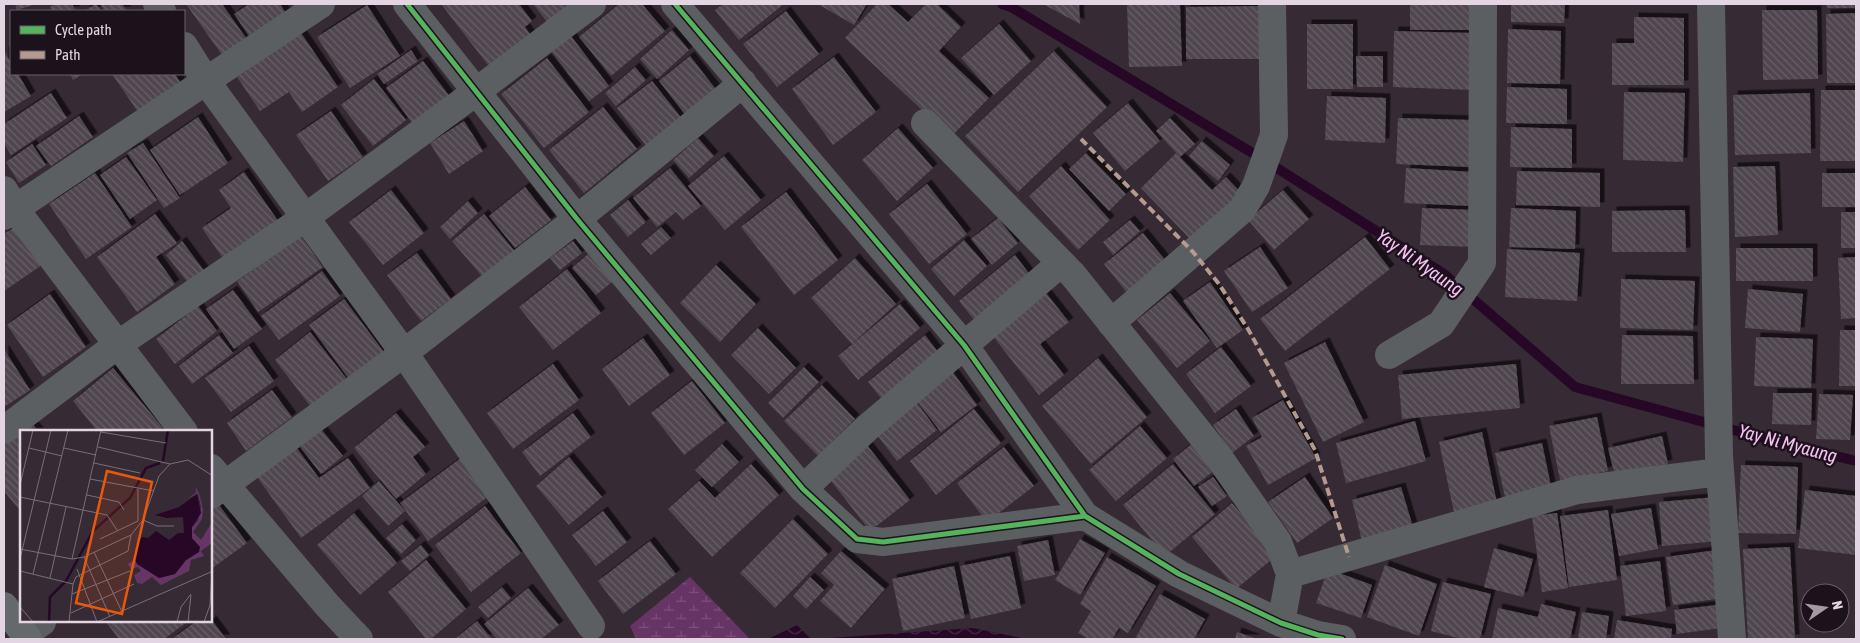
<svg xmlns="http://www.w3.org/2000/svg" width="1860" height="643" font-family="'Asap Condensed',sans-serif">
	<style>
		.wetland { fill: url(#wetland-marsh) }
		.water { fill: url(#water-waves) }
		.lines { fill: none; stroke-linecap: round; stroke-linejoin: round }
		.stream { stroke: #260726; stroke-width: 10 }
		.building { fill: url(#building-back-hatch); filter: url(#shadow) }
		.minor { stroke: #5c5f61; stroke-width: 28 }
		.major { stroke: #646a6b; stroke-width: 28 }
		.quiet { stroke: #b69a8f; stroke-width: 4; stroke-dasharray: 8 4; stroke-linecap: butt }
		.cycleway-casing { stroke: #1c121c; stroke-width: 8 }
		.cycleway { stroke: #56b35d; stroke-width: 5 }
		.labels { text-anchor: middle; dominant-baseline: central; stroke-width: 5; stroke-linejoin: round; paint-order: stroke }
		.water-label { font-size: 19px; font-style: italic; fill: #f8c0f5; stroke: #1c121c }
		.inset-river { fill: none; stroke: #260726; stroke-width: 2.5 }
		.inset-road { fill: none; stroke: #7b6e7a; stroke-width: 1 }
		.view { fill: #e8590c; fill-opacity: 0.15; stroke: #e8590c; stroke-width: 2.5 }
		.inset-edge { fill: none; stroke: #e3d5e2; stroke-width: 2.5 }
	</style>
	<defs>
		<pattern id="wetland-marsh" width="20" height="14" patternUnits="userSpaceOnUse" patternTransform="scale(1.25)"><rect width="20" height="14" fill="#673565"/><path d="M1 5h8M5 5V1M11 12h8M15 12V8" fill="none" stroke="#7d517b"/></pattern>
		<pattern id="water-waves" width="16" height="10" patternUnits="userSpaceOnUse" patternTransform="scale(1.25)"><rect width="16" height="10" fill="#260726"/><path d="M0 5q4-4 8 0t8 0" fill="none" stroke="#452a45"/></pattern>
		<pattern id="building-back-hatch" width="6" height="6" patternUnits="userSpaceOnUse" patternTransform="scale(1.25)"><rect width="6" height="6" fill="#50464f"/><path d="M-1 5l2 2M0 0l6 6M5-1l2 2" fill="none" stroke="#696068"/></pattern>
		<filter id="shadow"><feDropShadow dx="4.5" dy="-4.5" stdDeviation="0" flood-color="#0009"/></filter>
	</defs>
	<rect width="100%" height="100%" fill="#362a35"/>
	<!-- wetland -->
	<path class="wetland" d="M690,577L750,639H636L630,626Z"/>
	<!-- water -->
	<path class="water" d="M797,625L811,639H768Z
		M973,628L1026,639H815Z"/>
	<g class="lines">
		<!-- stream -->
		<path class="stream" d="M1002,4L1011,7L1269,163L1444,274L1575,387L1759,437L1856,461"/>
	</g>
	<!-- building -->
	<path class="building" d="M15,4H36L17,10Z
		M56,4H72L76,11H52L50,7Z
		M96,4L101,11H84Z
		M100,4H122L127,11H105Z
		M186,4H222L246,38L222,55Z
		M249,4H280L287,15L251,39L234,14Z
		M441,4H519L532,21L525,27L532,37L491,69Z
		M533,4H573L548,23Z
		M619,4H642L665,31L611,76L579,37Z
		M723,4H784L739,40L715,10Z
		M818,4H867L854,25Z
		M877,4H888L908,22L926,4H937L961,27L939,51L989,98L951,137L845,38Z
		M1043,4H1079L1080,24Z
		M1127,4H1180L1182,66L1129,67Z
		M1410,4H1473L1472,30H1410Z
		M1511,4H1565L1564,23L1511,22Z
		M1826,4H1856V8H1827Z
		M367,5L400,56L350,88L317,37Z
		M1262,6L1263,59H1186V7Z
		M1762,10H1817L1818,79L1763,80Z
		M786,11L819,54L777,87L743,44Z
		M1856,13V83H1827L1826,14Z
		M1634,17L1684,18V85H1612V43H1634Z
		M999,24L1031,61L994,95L961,58Z
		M1307,24H1353V89H1307Z
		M1508,29L1561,31L1560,84L1507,83Z
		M672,30L689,50L657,79L640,59Z
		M1394,31L1474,33L1472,90L1393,87Z
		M301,33L338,87L302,112L289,92L260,111L237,77Z
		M571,36L609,86L589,101L551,51Z
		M4,50L11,63V74H18L31,96L4,112Z
		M411,50L418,61L384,84L377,74Z
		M1054,51L1107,107L1018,192L965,136Z
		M690,56L718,92L687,117L659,81Z
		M1356,56H1383V87H1357Z
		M834,57L876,112L833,145L792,89Z
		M547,58L589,112L544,148L501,94Z
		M423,61L453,101L416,128L386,88Z
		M635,67L646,80L616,106L605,93Z
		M70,74H83L73,80Z
		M112,74H175L182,85L140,115Z
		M374,79L406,120L373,146L341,105Z
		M652,81L683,120L647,147L617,108Z
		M1507,87L1567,89V124L1506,123Z
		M1821,90H1856V161H1820Z
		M1624,92L1685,93L1683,162L1623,160Z
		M51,93L67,118L11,155L4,143V124Z
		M1810,93L1811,153L1735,155L1733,95Z
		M1327,96L1386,98L1385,143L1325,140Z
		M1128,103L1160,141L1125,171L1093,133Z
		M603,107L637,149L584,193L549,150Z
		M331,111L363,157L328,181L296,135Z
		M79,116L93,137L51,166L36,146Z
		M198,117L228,163L180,195L150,150Z
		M1170,118L1195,144L1180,157L1156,131Z
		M1398,118L1472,120L1471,167L1396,164Z
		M464,121L483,151L449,174L430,143Z
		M1511,127L1572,129V168L1510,167Z
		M898,128L933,168L897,201L862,160Z
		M698,138L714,156L689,178L673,160Z
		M1202,141L1230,165L1218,181L1189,156Z
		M143,143L180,198L164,208L127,153Z
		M32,144L46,165L19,183L6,162Z
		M1086,153L1126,194L1109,211L1069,169Z
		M1176,153L1212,190L1226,177L1245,197L1196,245L1141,188Z
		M724,156L761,200L725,230L688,186Z
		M126,157L157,200L130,219L100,175Z
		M1061,166L1110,220L1078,250L1029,196Z
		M1775,166L1778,235L1735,237L1733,167Z
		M670,168L701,206L683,220L676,212L657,227L633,198Z
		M1406,168L1474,172L1472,206L1404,203Z
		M1517,171L1600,173V207L1516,205Z
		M244,172L281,225L226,263L202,228L231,208L219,190Z
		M95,173L132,227L86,259L49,204Z
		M1822,173H1856V207H1822Z
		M927,184L967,234L929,264L889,214Z
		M525,187L551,220L515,248L489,216Z
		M391,190L424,233L383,265L349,222Z
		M1283,190L1309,219L1274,250L1248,220Z
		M786,192L838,260L794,295L741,227Z
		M628,200L646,222L628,237L610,215Z
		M468,201L478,213L450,239L440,227Z
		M1422,208L1474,210L1473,247L1420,245Z
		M1511,208L1576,211L1575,249L1509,247Z
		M1685,210L1686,252H1612V211Z
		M1841,212H1856V248H1841Z
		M155,214L177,243L156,257L175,284L137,312L97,257Z
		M484,214L517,254L486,281L452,241Z
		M998,218L1018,243L992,265L971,239Z
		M1130,220L1140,231L1113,255L1103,242Z
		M16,226L42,265L4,291V234Z
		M661,227L671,238L651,255L641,244Z
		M1143,233L1170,266L1131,298L1104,264Z
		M301,236L323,267L258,312L237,281Z
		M1365,237L1390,269L1285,351L1260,319Z
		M964,240L987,266L954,296L931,269Z
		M182,241L205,272L189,284L166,255Z
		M573,241L582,253L560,270L550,258Z
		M1260,247L1288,288L1252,312L1224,271Z
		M1736,248H1813V281H1736Z
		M1507,249L1580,253L1577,301L1505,297Z
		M417,253L451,299L421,321L387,275Z
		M588,254L612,282L596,295L572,268Z
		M1015,255L1034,280L979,326L959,301Z
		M1856,257V318L1841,319L1838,258Z
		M855,258L896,304L852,344L811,298Z
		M716,265L756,304L720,342L680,303Z
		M567,269L601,313L553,350L519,307Z
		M322,271L340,296L279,340L261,316Z
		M1621,279L1695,281L1693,330L1620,328Z
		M1210,282L1243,330L1217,348L1183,301Z
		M1748,289L1803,294L1800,332L1745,328Z
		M233,290L262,329L234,349L206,309Z
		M1046,293L1069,322L1040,344L1064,375L1039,395L992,335Z
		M1170,293L1210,341L1177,368L1137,320Z
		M50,294L86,347L43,377L7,325Z
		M344,299L384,352L349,379L309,325Z
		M900,304L920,328L858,380L838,356Z
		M198,306L217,331L175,364L156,339Z
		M758,328L796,368L769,394L731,355Z
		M1840,330H1856V386H1839Z
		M310,332L347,379L311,407L275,360Z
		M219,335L233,353L192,384L179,366Z
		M925,335L942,357L885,403L868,382Z
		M1622,335L1693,336L1694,384H1621Z
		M1756,337L1813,339L1811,388L1754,386Z
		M643,338L670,375L629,406L602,369Z
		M1325,342L1364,422L1323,442L1284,363Z
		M249,346L274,381L231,412L205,378Z
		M1221,347L1251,386L1215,413L1186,374Z
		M4,349L30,390L4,407Z
		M1098,358L1147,417L1091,464L1042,406Z
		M553,364L579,400L513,449L487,413Z
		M1516,364L1520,408L1402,419L1398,375Z
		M804,367L819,382L783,418L768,403Z
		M113,368L163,428L158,432H98L73,401Z
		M952,371L977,405L941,432L915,399Z
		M692,381L725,423L684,455L651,413Z
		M822,385L855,419L818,456L784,421Z
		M272,390L292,417L246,451L227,423Z
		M1773,393H1812L1811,425L1772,424Z
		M1819,394L1853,395L1850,440L1816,439Z
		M915,400L937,430L897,461L874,431Z
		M1283,400L1316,458L1268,485L1246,446L1262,437L1252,418Z
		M974,409L1001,443L936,495L910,461Z
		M1236,409L1254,436L1232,453L1213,425Z
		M396,413L425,447L413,457L426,474L396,499L354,448Z
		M573,413L591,437L540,476L522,452Z
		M1597,417L1608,471L1560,480L1549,426Z
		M1415,421L1426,461L1346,483L1336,443Z
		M31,422L39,432H21V512L4,491V445Z
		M1140,426L1167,458L1116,501L1089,470Z
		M321,429L343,456L321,474L300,447Z
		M1482,432L1498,508L1455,517L1439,442Z
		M1662,436L1668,464L1615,476L1608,448Z
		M1193,443L1215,470L1194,486L1173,459Z
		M1542,443L1552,491L1506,501L1495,453Z
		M722,444L739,462L712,487L695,470Z
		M867,445L910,500L870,531L828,477Z
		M296,447L319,478L348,458L370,488L301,538L257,477Z
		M1004,447L1034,486L987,522L957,483Z
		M465,455L493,493L428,541L400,503Z
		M569,457L602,497L569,525L536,486Z
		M751,464L779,495L712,557L668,509L699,481L715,498Z
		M1173,464L1215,514L1165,556L1123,505Z
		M1741,465L1798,467L1796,534L1738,533Z
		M1213,477L1227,496L1212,506L1198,487Z
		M1305,477L1333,518L1297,543L1268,502Z
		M379,481L405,511L388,526L362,496Z
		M1401,487L1413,527L1362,541L1352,500Z
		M1805,490L1856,496V555L1798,548Z
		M1716,497L1720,541L1662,546L1659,502Z
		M1232,503L1276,556L1236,589L1192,537Z
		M219,505L247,543L211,569V511Z
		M485,506L521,553L471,592L435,545Z
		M1651,508L1658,549L1619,556L1611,514Z
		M1608,510L1617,580L1569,587L1560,516Z
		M603,511L627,542L596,566L572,535Z
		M354,513L397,563L360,595L317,545Z
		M1557,513L1568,588L1542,592L1532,516Z
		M793,519L828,554L775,608L740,573Z
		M402,524L416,540L401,554L386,538Z
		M1080,539L1105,553L1080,595L1055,580Z
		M1048,540L1055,575L1024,581L1017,546Z
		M650,541L676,574L623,614L598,581Z
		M421,545L429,555L410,571L401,561Z
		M1790,547L1795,639H1748L1743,549Z
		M1494,548L1533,559L1523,597L1484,587Z
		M1717,550L1723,598L1673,605L1666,557Z
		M841,551L885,589L851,628L820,601L834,585L821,573Z
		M1010,556L1021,608L971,619L960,566Z
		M1107,557L1156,586L1128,633L1119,628L1112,639H1089L1078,633L1091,611L1080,604Z
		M426,560L466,609L431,639H426L388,592Z
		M1660,561L1666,611L1626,616L1620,566Z
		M1385,565L1437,584L1419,636L1367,617Z
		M954,566L965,618L903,631L892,579Z
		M1328,569L1372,585L1361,618L1316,603Z
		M810,577L824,590L806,609L793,596Z
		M1443,582L1491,594L1480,639H1462L1431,631Z
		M502,587L511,598L488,618L478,607Z
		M528,588L559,625L541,639H497L484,624Z
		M1160,594L1205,619L1194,639H1135Z
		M1541,604L1576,612L1570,639H1492L1498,608L1538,617Z
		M1725,604L1728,627L1677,634L1674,610Z
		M1582,612L1609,616L1606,639H1578Z
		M211,619L226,639H172L195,622H211Z
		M1617,620L1672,629L1671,639H1614Z
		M477,621L492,639H455Z
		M106,622H187L164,639H119Z
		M1237,632L1257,639H1235Z"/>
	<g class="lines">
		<!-- minor -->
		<path class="minor" d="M157,4L162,11
			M407,4L577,219L803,489L857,539L883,542L1085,516
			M675,4L964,345L1085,516L1179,574L1281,623L1318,635L1342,639
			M1711,4L1719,456L1732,639
			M184,46L206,81L404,353L591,626
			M925,123L1073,275L1218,456L1278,542L1290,574
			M4,190L15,209L184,432
			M4,216L321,4
			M1111,323L1242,210L1256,186L1274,135L1272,4
			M1389,355L1441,324L1482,263L1483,4
			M4,430L117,345L306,217L477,91L592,4
			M211,468L327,605L359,639
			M803,489L867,428L1061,263
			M211,495L404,353L577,219L743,83
			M1281,623L1290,574L1577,490L1719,472
			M25,634L42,622"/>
		<!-- major -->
		<path class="major" d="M4,606L28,639"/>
		<!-- quiet -->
		<path class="quiet" d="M1081,139L1193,252L1219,284L1248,329L1315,450L1349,557"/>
		<defs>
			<path id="cycleway" d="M407,4L577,219L803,489L857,539L883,542L1085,516
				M675,4L964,345L1085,516L1179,574L1281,623L1318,635L1342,639"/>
		</defs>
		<!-- cycleway casing -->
		<use href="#cycleway" class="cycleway-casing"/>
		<!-- cycleway -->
		<use href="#cycleway" class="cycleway"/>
	</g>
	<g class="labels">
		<!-- water labels -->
		<g class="water-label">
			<text transform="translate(1420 262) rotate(35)">Yay Ni Myaung</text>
			<text transform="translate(1788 443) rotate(15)">Yay Ni Myaung</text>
		</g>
	</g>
	<!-- overview -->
	<g transform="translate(20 430)">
		<rect width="192" height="192" fill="#362a35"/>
		<path d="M176,57L180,66L183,80L182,89L173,102L181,110L192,92V113L181,121L184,126L171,130L169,141L141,155L132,147L122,154L117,153L114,145L121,141L118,137L111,139L108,134L114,130L139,148L155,144L166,130L173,126L178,115L172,110V97L178,91L181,77L178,64L168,68L176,63Z" fill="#673565"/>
		<path d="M177,64L181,83L172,97V108L180,117L179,122L166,130L155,144L139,148L117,134L114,127L117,114L122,107L128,108L136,101L149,110L158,103H164L163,87L147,88L135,85L159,77Z" fill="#260726"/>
		<path class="inset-river" d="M143,31L148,0M29,192L30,167L46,151L73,101L110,68L126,38L140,33"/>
		<path class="inset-road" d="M81,2L146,13M78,17L150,34M9,18L42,26M44,18L76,25M74,33L120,43M70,49L134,61M0,55L13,0M118,59V91M67,65L99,72L104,80M0,67L87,85L97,100M123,90L137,96H154M80,109L118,91M0,119L52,129L81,0M74,122L102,182M64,127L90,187M0,129L31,0M52,129L64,127L111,105L123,90L139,46L150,34L168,30L193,46M57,139L77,192M0,141L53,154L49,192M13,144L48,0M30,148L46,77M53,154L56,147L108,121L111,105M52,164L110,141M0,177L13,192M51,183L114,154M77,192L193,141M157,192L161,177L171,164M168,192L171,165M184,192L190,175L192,141"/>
		<path class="view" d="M87,41L132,52L102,184L56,173Z"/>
		<rect width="192" height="192" class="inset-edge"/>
	</g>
	<!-- border -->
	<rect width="1860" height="643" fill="none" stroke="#e3d5e2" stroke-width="10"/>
	<!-- legend -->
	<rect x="10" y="10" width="175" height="65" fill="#1c121c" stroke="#6c606b"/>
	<rect x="20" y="26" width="25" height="8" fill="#56b35d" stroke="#6c606b"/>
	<text x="55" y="35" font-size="15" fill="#e3d5e2">Cycle path</text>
	<rect x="20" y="51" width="25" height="8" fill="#b69a8f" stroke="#6c606b"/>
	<text x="55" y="60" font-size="15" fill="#e3d5e2">Path</text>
	<!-- north arrow -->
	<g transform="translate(1825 608) rotate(77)"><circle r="24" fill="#1c121c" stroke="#6c606b"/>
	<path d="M0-4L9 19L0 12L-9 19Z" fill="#a699a5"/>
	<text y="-8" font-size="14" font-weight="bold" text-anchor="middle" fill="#e3d5e2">N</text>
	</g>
</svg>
